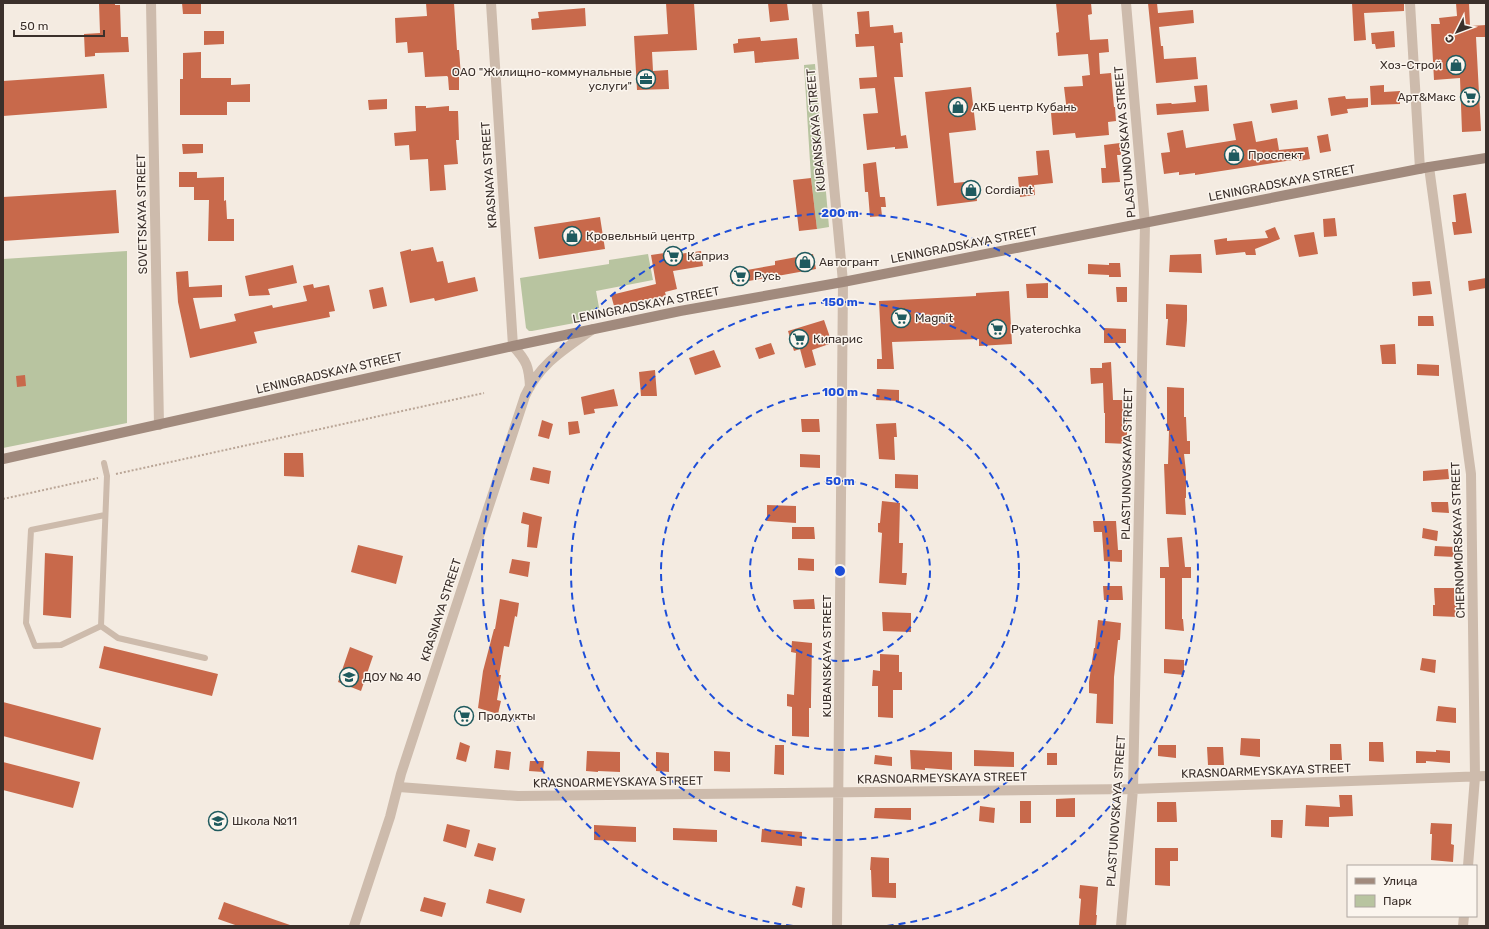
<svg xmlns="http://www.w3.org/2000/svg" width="1489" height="929" font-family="Rubik,sans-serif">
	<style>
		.green { fill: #b8c4a0 }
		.building { fill: #c8694b }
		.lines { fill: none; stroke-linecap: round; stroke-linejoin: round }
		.path { stroke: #b9a596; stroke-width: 2; stroke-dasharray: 2 2; stroke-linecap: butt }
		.service { stroke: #cdbbac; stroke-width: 6 }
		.minor { stroke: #cdbbac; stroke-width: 10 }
		.tertiary { stroke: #cdbbac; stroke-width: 10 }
		.secondary { stroke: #a18a7d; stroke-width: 10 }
		.ring { fill: none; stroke: #1d4ed8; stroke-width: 2; stroke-dasharray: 7 5 }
		.labels { text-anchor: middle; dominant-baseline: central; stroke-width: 3; stroke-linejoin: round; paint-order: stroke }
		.poi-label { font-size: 12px; fill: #3b302b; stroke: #fbf5ee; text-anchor: start }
		.street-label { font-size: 12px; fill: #3b302b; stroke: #fbf5ee }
		.centre { fill: #1d4ed8; stroke: #fbf5ee; stroke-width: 2 }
		.ring-label { font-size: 12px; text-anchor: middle; font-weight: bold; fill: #1d4ed8; stroke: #fbf5ee; stroke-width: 3; stroke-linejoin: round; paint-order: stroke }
	</style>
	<rect width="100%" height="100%" fill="#f4ebe1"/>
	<!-- green -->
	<path class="green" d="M815,64L829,227L817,229L811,178L804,65Z
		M127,251V423L3,448V259Z
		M648,254L653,280L596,291L601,318L532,331H529L526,328L520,278L609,264V260Z"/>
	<!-- building -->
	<path class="building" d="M99,3H115V5H120L121,37H128L129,52L95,53V56L85,57L84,34L100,33Z
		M182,3H201V14H183Z
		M426,3H454L457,50H459L461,76H459V90H449L448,77L447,76L425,77L423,52L408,53L407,42L396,43L395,18L427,16Z
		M666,3H694L697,50L652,52L653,71L668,70L669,89L637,90L634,36L668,34Z
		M768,3H787L789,20L770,22Z
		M1056,3H1091L1092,14L1088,15L1090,40L1108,39L1109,52L1099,53L1100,74L1111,73L1114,107H1115L1116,121L1108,122L1109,135L1076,138L1075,133L1053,135L1051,113L1067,112L1064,87L1083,86L1082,76L1090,75L1088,54L1058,56L1056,33L1059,32Z
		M1148,3H1157L1158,13L1193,10L1194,23L1159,27L1161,46H1163L1164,59L1196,57L1198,79L1156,83Z
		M1352,3H1404V11L1364,13L1366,40L1354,41Z
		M1456,3H1469L1470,26L1486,25V37H1476L1481,131L1462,132L1460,78L1434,80L1431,24H1440L1439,18L1457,16Z
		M585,8L586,26L532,30L531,19L539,18L538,12Z
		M869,11L870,27L893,25L894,33L902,32L903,43H900L903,77H894L901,136L906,135L908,148L895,149V147L867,150L863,114L878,113L875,88L860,89L859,78L877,77L874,46L856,47L855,34H859L857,12Z
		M204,31H224V44L204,45Z
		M1394,31L1395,47L1376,49L1375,44H1372L1371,33Z
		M760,37L761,41L797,38L799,59L755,63L754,51L734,53L733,44L738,43V39Z
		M201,52V78H231V85L250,84V102H227V115H180V79H183V53Z
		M104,74L107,108L3,116V81Z
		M1207,85L1209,111L1157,115L1156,104L1171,103L1172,104L1196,102L1194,86Z
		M1384,85V92L1400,91V104L1371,105L1370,86Z
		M971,87L976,130L949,133L954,183L975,181L977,201L937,206L925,92Z
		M1345,96L1346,99L1368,98V107L1347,109L1348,113L1331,116L1328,98Z
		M387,99V109L369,110L368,100Z
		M1297,100L1298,109L1272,113L1270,104Z
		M415,106H426V108L449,106V111H458L459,140H456L458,164L444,165L446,190L430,191L428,159L410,160L409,145L395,146L394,133L416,131Z
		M1252,121L1256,142L1277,138L1279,150L1308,147L1310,159L1299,161V159L1195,175V173L1179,175V172L1164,174L1161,153L1170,152L1167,133L1183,130L1186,148L1236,140L1233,124Z
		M1328,134L1331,151L1320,153L1317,136Z
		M1120,143L1121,155H1117L1120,182L1102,183L1101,168H1106L1104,145Z
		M182,144H203V153L183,154Z
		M1049,150L1053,183L1034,185L1035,195L1020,197L1018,177L1038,175L1036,151Z
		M876,162L880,197H885L886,207H881L882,216L870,217L868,192H865L863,164Z
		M179,172H197V178L224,177V201L226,200L227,219H234V241H208L209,200H194V187H179Z
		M811,178L817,229L799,231L793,180Z
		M116,190L119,233L3,241V197Z
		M1466,193L1472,233L1454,235L1452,222H1456L1453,195Z
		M600,217L605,249L539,259L534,227Z
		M1335,218L1337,236L1324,237L1323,219Z
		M1275,227L1280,239L1255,249L1256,255H1246L1245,252L1216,255L1214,240L1227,238V241L1268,238L1265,231Z
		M1314,232L1318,254L1299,257L1294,235Z
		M433,247L437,262L443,261L448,283L475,277L478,291L435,301L434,298L410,303L400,252L411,249V251Z
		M678,251L679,254L701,251L703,266L673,271L677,289L665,292L666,296L614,306L611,295L656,284L651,255Z
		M813,254L816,269L732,284L730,273L775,265V261Z
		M1201,254L1202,273L1169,272L1170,255Z
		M1109,263H1120L1121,277H1109V275L1088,274V264L1109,265Z
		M293,265L297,283L268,289L270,295L249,296L245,276Z
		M188,271L189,287L222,285V297L193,298L200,329L236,321L234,314L272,305L273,308L307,301L303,286L313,284L314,288L329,285L335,311L329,312L330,317L254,332L257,343L190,358L178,302L176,272Z
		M1486,278V288L1469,291L1468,281Z
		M1430,281L1432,294L1413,296L1412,282Z
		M1048,283V298H1027L1026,284Z
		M383,287L387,306L373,309L369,290Z
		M1116,287H1127V302H1117Z
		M1009,291L1012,344L979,346V339L892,342L894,369H877V359H882L879,301L976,296V293Z
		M1166,304L1187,305V320L1185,347L1166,345L1168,319H1166Z
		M1418,316H1433L1434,326H1418Z
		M824,320L832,343L812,350L816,365L805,368L800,349L794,351L788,331Z
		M1104,328L1126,329V343H1104Z
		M771,343L775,354L759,359L755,348Z
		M1395,344L1396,364H1382L1380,345Z
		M714,350L721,367L695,375L689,358Z
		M1111,362L1113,400H1127V444L1105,443V413H1104L1103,383L1091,384L1090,368H1102V363Z
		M1417,364L1439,365V376L1417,375Z
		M655,370L657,396H641L639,372Z
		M25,375L26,386L17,387L16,376Z
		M1167,387L1184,388V417H1186L1187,441H1190V454H1184L1186,472V498H1185L1186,515L1166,514L1164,464H1168L1169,431H1167Z
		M614,389L618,406L594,409L595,413L584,415L581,397Z
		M877,389L899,390V401L876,400Z
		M801,419H819L820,432H802Z
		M542,420L553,424L549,439L538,436Z
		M578,421L580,433L569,435L568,422Z
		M896,423L897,437H894L895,460L879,459L876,424Z
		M284,453H303L304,477L284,476Z
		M800,454L820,455V468L800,467Z
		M533,467L551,471L549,484L530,480Z
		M1448,469L1449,479L1423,481V471Z
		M895,474L918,475V489L895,488Z
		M882,501L900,503L899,543H903L902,573H907L906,585L879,583L882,533L878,532V523H880Z
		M1431,502H1448L1449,513L1432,512Z
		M767,505L796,506V523L767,521Z
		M523,512L542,517L537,548L527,547L529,525L521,523Z
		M1093,521H1116L1118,550H1122V562L1104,561L1102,532H1094Z
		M792,527H814L815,539H792Z
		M1423,528L1438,531L1437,541L1422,538Z
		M1182,537L1185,567H1191V578H1182V619H1183L1184,631L1165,629V578H1160V567H1169L1167,538Z
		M358,545L403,556L396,584L351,572Z
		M1435,546L1455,547V557L1434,556Z
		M45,553L73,556L71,618L43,615Z
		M798,558L814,559V571L798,570Z
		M512,559L530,562L528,577L509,573Z
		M1103,586H1122L1123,600H1104Z
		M1434,588H1454L1455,606H1457V617L1433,616V605H1435Z
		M500,599L519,603L517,617L515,616L509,647L504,646L499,675H501L497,700L501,701L498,714L478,708L483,671L494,629H495Z
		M814,599L815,609H794L793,600Z
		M882,612L911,613V632L883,631Z
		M1098,620L1121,623L1120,640H1118L1114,677L1113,724L1096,723L1097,694L1089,693V682L1094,648H1095Z
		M792,641L812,643L811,700V708H809V737L792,736V707L787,706V694L794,695L796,653L791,652Z
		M104,646L218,674L212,696L99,668Z
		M350,647L373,656L361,691L338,682Z
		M880,654L899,655V672H902V690H893V718L878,717V686H872L873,670L880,671Z
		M1422,658L1436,660L1435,673L1420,670Z
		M1164,659L1184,660V675L1164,673Z
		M3,702L101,728L93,760L3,736Z
		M1438,706L1456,708V723L1436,721Z
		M1241,738L1260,739V757L1240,755Z
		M460,742L470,746L466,762L456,759Z
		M1369,742H1383L1384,762L1369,761Z
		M1330,744H1341L1342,760H1330Z
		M775,745H784V775L774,774Z
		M1158,745H1176V758L1158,756Z
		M1207,747H1223L1224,765H1208Z
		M496,750L511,752L509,770L494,768Z
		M910,750L952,752V770L925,768V770L911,769Z
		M974,750L1014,752V767L974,766Z
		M1436,750L1450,751V763L1426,761V763H1416V751L1436,752Z
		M587,751L620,752V772L598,771V772L586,771Z
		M714,751L730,752V772L714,771Z
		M656,752L669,753V772L656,771Z
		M1047,753H1057V765H1047Z
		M875,755L892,757V766L874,764Z
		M530,761H544L543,772L529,771Z
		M3,762L80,782L73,808L3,790Z
		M1339,795H1352L1353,816L1329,817V827L1305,826L1306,805L1340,807Z
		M1075,798V817H1056V799Z
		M1020,801H1031V823H1020Z
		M1157,802H1176L1177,822H1157Z
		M980,806L995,808L994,823L979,821Z
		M875,808H911V820L874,818Z
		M1271,820H1283L1282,838L1271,837Z
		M1431,823L1452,824L1451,844L1454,845L1453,862L1431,860L1432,834H1430Z
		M447,824L470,830L466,848L443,841Z
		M594,825L636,827V842L594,840Z
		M673,828L717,830V842L673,840Z
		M762,829L802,832V846L761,842Z
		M478,843L496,848L493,861L474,856Z
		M1155,848H1178V861H1170V886L1155,885Z
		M871,857L889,858V883H896V898L872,897L871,870H870Z
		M1080,885L1098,887L1096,915H1097L1096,926L1079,925L1081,899L1079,898Z
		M796,886L805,888L802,908L792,905Z
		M489,889L525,899L521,913L486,903Z
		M424,897L446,903L442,917L420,911Z
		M224,902L290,925V926H238L218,919Z"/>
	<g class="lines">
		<!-- path -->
		<path class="path" d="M116,474L484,393
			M3,499L98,478"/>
		<!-- service -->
		<path class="service" d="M104,463L107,476L101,626L118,638L205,658
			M101,626L61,645L35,646L26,623L31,530L105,515"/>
		<!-- minor -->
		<path class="minor" d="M151,3L159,425
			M491,3L513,346
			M1410,3L1420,169
			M1429,167L1471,474L1475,777L1468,866
			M399,787L518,796L1133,789L1486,776
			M837,926L843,282
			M1121,926L1133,789L1145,224L1126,3
			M1463,926L1464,916"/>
		<!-- tertiary -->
		<path class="tertiary" d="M817,3L843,282
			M513,346C527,361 529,367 530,387
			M354,926L390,817L401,774L525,396C540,363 565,349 593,329"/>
		<!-- secondary -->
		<path class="secondary" d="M3,459L513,346L680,311L843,282L1429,167L1486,158"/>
	</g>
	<!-- distance rings -->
	<g class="ring">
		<circle cx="840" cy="571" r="90"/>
		<circle cx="840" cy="571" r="179"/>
		<circle cx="840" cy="571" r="269"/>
		<path d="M793 926A358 358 0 1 1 887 926"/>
	</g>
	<!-- icons -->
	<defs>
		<symbol id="shop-ring" viewBox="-11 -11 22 22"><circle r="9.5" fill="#fbf5ee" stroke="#1f5a5e" stroke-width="1.5"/><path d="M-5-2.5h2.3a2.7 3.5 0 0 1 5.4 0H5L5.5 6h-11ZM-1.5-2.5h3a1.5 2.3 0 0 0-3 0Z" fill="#1f5a5e"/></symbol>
		<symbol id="office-ring" viewBox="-11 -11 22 22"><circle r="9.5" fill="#fbf5ee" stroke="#1f5a5e" stroke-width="1.5"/><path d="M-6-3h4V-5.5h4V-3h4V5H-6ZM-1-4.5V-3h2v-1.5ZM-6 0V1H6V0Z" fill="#1f5a5e"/></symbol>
		<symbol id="supermarket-ring" viewBox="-11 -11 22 22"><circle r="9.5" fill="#fbf5ee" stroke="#1f5a5e" stroke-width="1.5"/><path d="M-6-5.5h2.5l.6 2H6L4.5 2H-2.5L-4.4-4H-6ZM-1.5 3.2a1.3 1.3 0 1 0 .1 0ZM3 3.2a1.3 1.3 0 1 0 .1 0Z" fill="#1f5a5e"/></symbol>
		<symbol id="school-ring" viewBox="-11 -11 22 22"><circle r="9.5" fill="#fbf5ee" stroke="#1f5a5e" stroke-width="1.5"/><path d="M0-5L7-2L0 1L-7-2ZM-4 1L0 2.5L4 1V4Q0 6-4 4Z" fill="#1f5a5e"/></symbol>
	</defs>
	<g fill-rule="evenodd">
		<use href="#shop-ring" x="1445" y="54" width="22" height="22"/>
		<use href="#office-ring" x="635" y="68" width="22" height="22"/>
		<use href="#supermarket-ring" x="1459" y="86" width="22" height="22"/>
		<use href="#shop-ring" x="947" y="96" width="22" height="22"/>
		<use href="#shop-ring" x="1223" y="144" width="22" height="22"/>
		<use href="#shop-ring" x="960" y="179" width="22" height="22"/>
		<use href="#shop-ring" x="561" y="225" width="22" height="22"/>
		<use href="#supermarket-ring" x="662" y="245" width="22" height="22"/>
		<use href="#shop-ring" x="794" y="251" width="22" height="22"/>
		<use href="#supermarket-ring" x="729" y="265" width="22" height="22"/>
		<use href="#supermarket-ring" x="890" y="307" width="22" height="22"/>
		<use href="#supermarket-ring" x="986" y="318" width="22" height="22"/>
		<use href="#supermarket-ring" x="788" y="328" width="22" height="22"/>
		<use href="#school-ring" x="338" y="666" width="22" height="22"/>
		<use href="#supermarket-ring" x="453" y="705" width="22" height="22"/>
		<use href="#school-ring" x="207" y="810" width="22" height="22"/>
	</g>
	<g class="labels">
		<!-- poi labels -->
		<g class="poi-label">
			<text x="1442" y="65" text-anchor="end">Хоз-Строй</text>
			<text x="632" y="72" text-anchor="end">ОАО "Жилищно-коммунальные<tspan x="632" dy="14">услуги"</tspan></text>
			<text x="1456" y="97" text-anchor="end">Арт&amp;Макс</text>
			<text x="972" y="107">АКБ центр Кубань</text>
			<text x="1248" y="155">Проспект</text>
			<text x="985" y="190">Cordiant</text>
			<text x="586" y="236">Кровельный центр</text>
			<text x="687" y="256">Каприз</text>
			<text x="819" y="262">Автогрант</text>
			<text x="754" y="276">Русь</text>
			<text x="915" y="318">Magnit</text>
			<text x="1011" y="329">Pyaterochka</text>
			<text x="813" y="339">Кипарис</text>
			<text x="363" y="677">ДОУ № 40</text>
			<text x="478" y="716">Продукты</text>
			<text x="232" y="821">Школа №11</text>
		</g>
		<!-- street labels -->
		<g class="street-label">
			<text transform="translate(816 130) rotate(-95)">KUBANSKAYA STREET</text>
			<text transform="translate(1125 142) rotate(-95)">PLASTUNOVSKAYA STREET</text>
			<text transform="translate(489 175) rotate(-94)">KRASNAYA STREET</text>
			<text transform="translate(1282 183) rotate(-11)">LENINGRADSKAYA STREET</text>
			<text transform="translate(142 214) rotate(-91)">SOVETSKAYA STREET</text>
			<text transform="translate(964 245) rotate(-11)">LENINGRADSKAYA STREET</text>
			<text transform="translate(646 305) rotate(-11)">LENINGRADSKAYA STREET</text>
			<text transform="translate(329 373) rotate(-13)">LENINGRADSKAYA STREET</text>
			<text transform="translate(1127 464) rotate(-89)">PLASTUNOVSKAYA STREET</text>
			<text transform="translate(1458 540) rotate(-92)">CHERNOMORSKAYA STREET</text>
			<text transform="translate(441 610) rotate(-72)">KRASNAYA STREET</text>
			<text transform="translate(827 656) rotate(-90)">KUBANSKAYA STREET</text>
			<text transform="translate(1266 771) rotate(-2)">KRASNOARMEYSKAYA STREET</text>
			<text transform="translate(942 778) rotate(-1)">KRASNOARMEYSKAYA STREET</text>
			<text transform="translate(618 782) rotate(-1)">KRASNOARMEYSKAYA STREET</text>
			<text transform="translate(1116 811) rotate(-86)">PLASTUNOVSKAYA STREET</text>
		</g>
	</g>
	<circle cx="840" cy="571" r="6" class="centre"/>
	<g class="ring-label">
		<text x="840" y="217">200 m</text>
		<text x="840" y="306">150 m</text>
		<text x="840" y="396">100 m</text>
		<text x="840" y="485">50 m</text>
	</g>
	<!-- border -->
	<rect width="1489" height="929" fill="none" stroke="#3b302b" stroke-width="8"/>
	<!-- legend -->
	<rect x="1347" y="865" width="130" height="52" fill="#fbf5ee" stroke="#aea6a0"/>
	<rect x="1355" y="878" width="20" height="6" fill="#a18a7d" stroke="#aea6a0"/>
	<text x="1383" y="885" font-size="12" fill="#3b302b">Улица</text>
	<rect x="1355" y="895" width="20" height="12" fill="#b8c4a0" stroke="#aea6a0"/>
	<text x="1383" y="905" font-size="12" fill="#3b302b">Парк</text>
	<!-- north arrow -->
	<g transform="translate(1457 32) rotate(228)" stroke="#fbf5ee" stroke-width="3" paint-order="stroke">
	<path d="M0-3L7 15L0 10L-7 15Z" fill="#3b302b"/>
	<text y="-6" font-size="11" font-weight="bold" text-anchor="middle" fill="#3b302b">С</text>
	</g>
	<!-- scale -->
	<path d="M14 30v6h90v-6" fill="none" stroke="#3b302b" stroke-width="2"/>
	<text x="20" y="30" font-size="12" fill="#3b302b" stroke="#fbf5ee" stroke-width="3" paint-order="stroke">50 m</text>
</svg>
